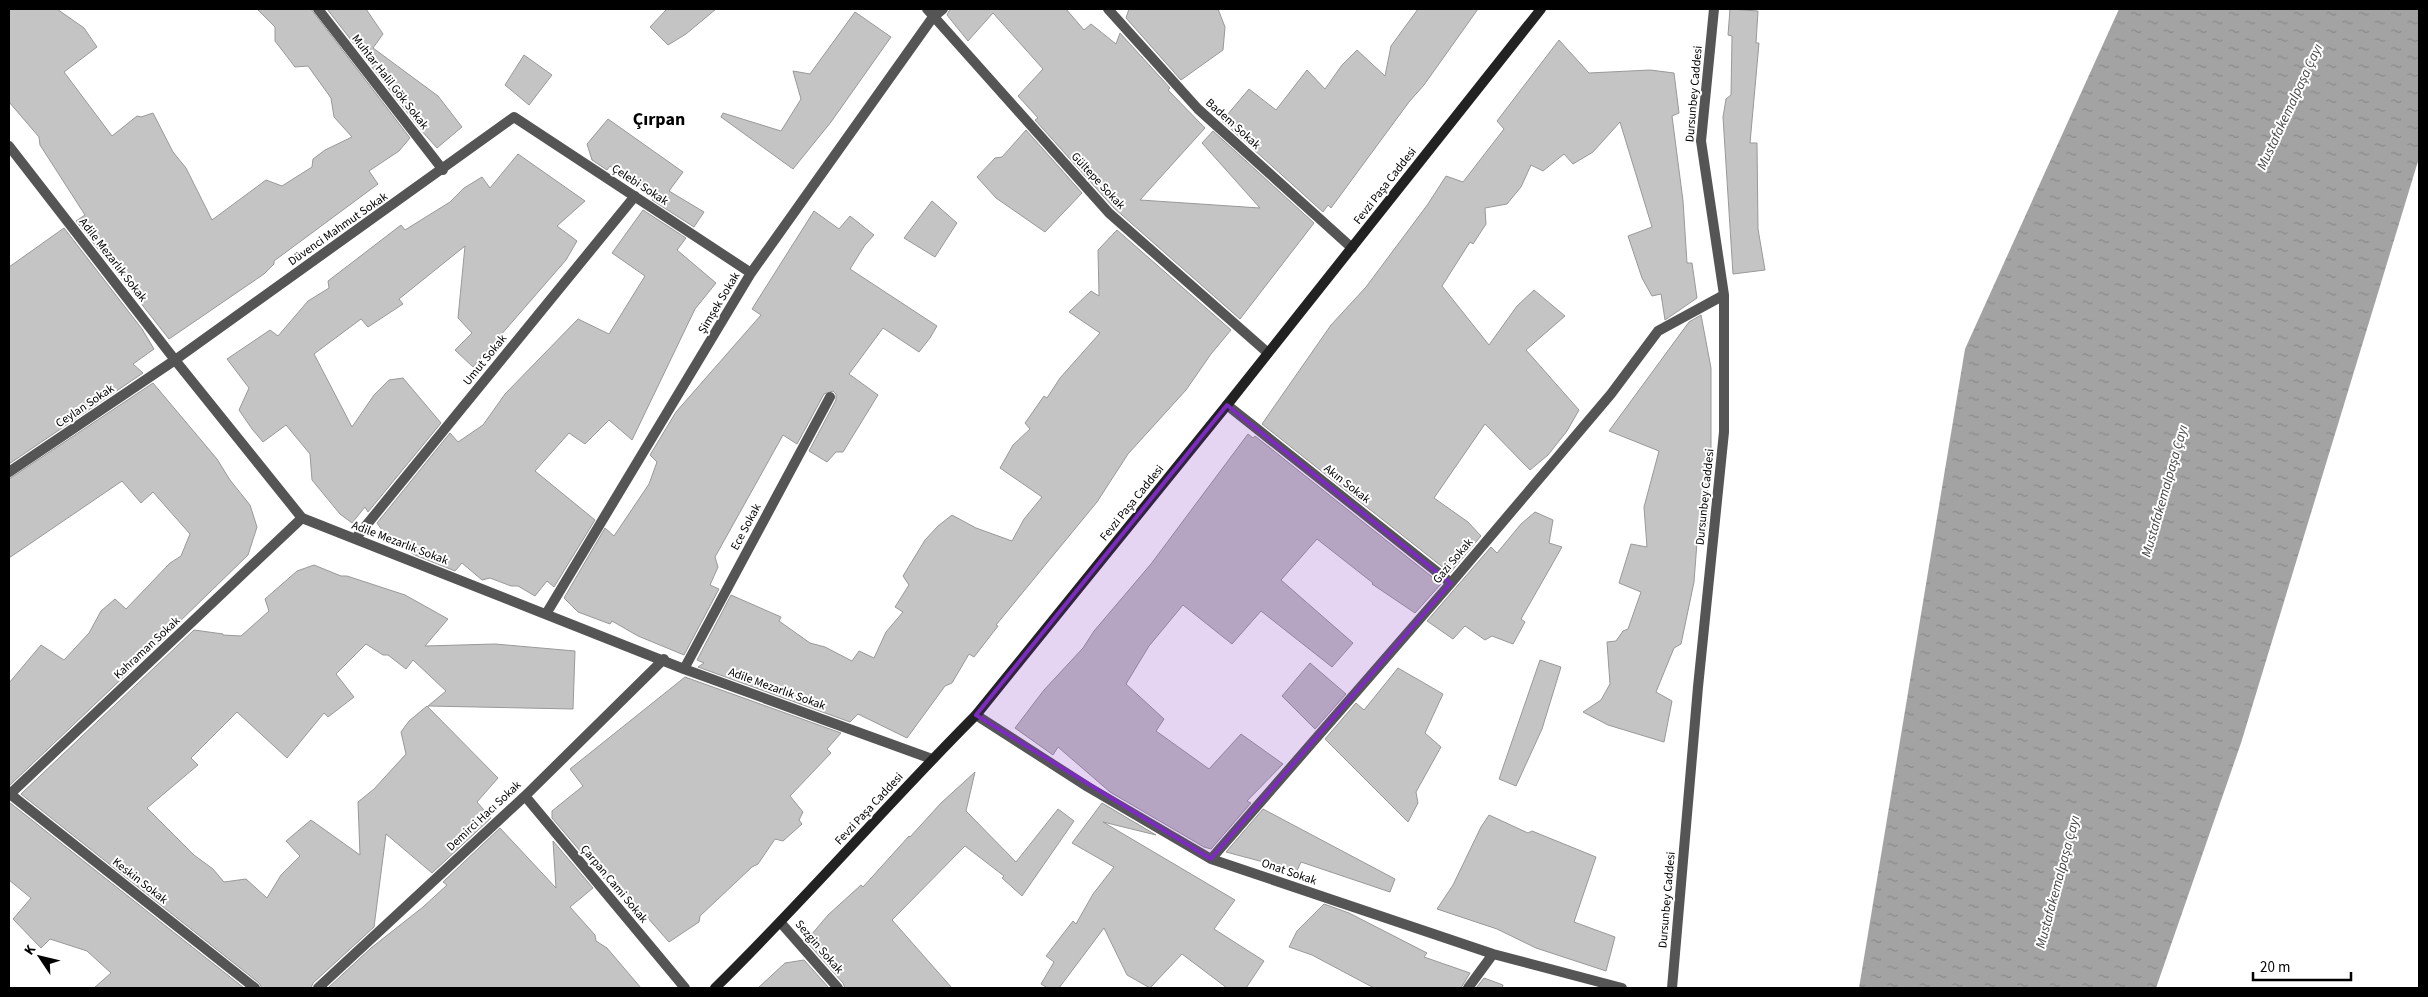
<svg xmlns="http://www.w3.org/2000/svg" width="2428" height="997" font-family="'Source Sans 3',sans-serif">
	<style>
		.water { fill: url(#water-ripples) }
		.building { fill: #c4c4c4; stroke: #999 }
		.lines { fill: none; stroke-linecap: round; stroke-linejoin: round }
		.street { stroke: #555; stroke-width: 10 }
		.secondary { stroke: #222; stroke-width: 10 }
		.marked { fill: #7b2cbf; fill-opacity: 0.2; stroke: #7b2cbf; stroke-width: 4; stroke-linejoin: round }
		.labels { text-anchor: middle; dominant-baseline: central; stroke-width: 4; stroke-linejoin: round; paint-order: stroke }
		.street-label { font-size: 12px; fill: #000; stroke: #fff }
		.water-label { font-size: 14px; font-style: italic; fill: #444; stroke: #fff }
		.district-label { font-size: 18px; font-weight: bold; fill: #000; stroke: #fff }
	</style>
	<defs>
		<pattern id="water-ripples" width="26" height="14" patternUnits="userSpaceOnUse" patternTransform="scale(1.25)"><rect width="26" height="14" fill="#a3a3a3"/><path d="M2 4q2-2 4 0t4 0M15 11q2-2 4 0t4 0" fill="none" stroke="#8b8b8b"/></pattern>
	</defs>
	<rect width="100%" height="100%" fill="#fff"/>
	<!-- water -->
	<path class="water" d="M2119,9H2419V158L2241,743L2156,988H1859L1965,349Z"/>
	<!-- building -->
	<path class="building" d="M9,9H57L84,28L97,47L64,72L112,136L137,116L141,117L153,113L173,152L186,168L212,220L266,180L282,186L312,167L313,159L325,150L352,137L334,117L331,98L308,66L295,67L275,41V27L257,9H311L410,138L399,151L369,171L378,184L274,261V264L264,274L169,339L76,221L85,215L40,145L39,137L9,102Z
		M327,9H366L383,34L373,48L438,96L462,127L437,148L420,129Z
		M667,9H716L686,34L668,45L650,27Z
		M950,9H1066L1084,30L1091,24L1116,44L1120,33L1170,88L1168,90L1205,128L1140,200L1260,208L1202,143L1213,131L1314,223L1240,319L1114,208L1035,120L1038,118L1018,96L1043,69L993,13L968,41L947,15Z
		M1129,9H1218L1225,27L1223,50L1181,80L1126,18Z
		M1418,9H1478L1424,85L1409,102L1331,208L1328,205L1323,212L1222,121L1249,89L1276,110L1307,70L1325,89L1342,65L1357,50L1385,76L1391,46Z
		M1730,9L1758,11L1756,43H1759L1750,143H1757L1758,229L1765,270L1733,274L1723,117L1726,99L1731,95L1732,36L1728,35Z
		M855,12L891,37L831,122L793,169L721,117L723,113L781,131L801,99L793,71L810,74Z
		M1559,40L1589,73L1650,70L1674,73L1679,113L1672,116L1683,201L1687,263H1692L1697,298L1665,320L1661,294L1652,296L1642,278L1628,236L1652,227L1620,122L1593,152L1573,164L1564,154L1543,171L1531,165L1521,187L1507,204L1485,208L1486,224L1473,244L1470,242L1442,286L1489,345L1517,306L1534,290L1565,316L1526,350L1579,410L1567,431L1548,455L1530,470L1485,424L1434,498L1468,522L1481,536L1450,573L1262,424L1331,325L1366,287L1428,204L1446,176L1463,182L1504,129L1497,121Z
		M524,55L552,75L529,105L505,85Z
		M608,119L683,172L669,191L704,212L694,227L652,200L655,196L610,166L607,170L592,160L587,144Z
		M1026,130L1082,193L1045,232L996,198L977,177L995,158L1002,157Z
		M518,154L585,201L557,226L577,241L566,260L473,367L455,350L472,333L458,318L465,246L399,299L403,304L368,327L361,319L314,354L352,427L374,395L389,380L403,378L441,423L368,512L365,507L352,523L340,514L312,480L310,454L286,425L263,442L252,429L239,410L249,388L227,359L270,330L278,336L308,301L329,288L328,281L401,225L405,230L450,202L464,188L482,177L490,188Z
		M932,201L957,223L935,257L904,238Z
		M643,210L686,238L677,250L716,283L695,309L632,440L609,420L585,444L569,433L535,471L595,520L554,587L547,581L535,596L518,586H511L490,578L482,580L462,563L455,571L415,555L387,537L377,523L450,433L458,442L483,425L505,394L578,319L609,334L645,276L612,253Z
		M814,211L839,229L850,216L874,235L865,245L850,269L937,326L930,338L919,352L883,328L849,374L878,395L843,452H836L827,462L809,451L836,400V394L833,391L824,394L797,444L783,435L715,557L718,567L710,585L719,589L684,655L638,636L612,621L610,624L578,612L564,598L605,528L614,536L649,484L657,462L650,455L676,412L761,315L752,309Z
		M64,228L142,329L154,349L133,364L143,373L9,464V267Z
		M1117,230L1231,330L1211,354L1186,390L1128,454L1097,502L996,625L998,626L974,657L969,654L952,683L945,686L907,738L858,714L850,722L698,667L704,663L697,660L731,595L781,617L779,621L810,643L825,647L852,661L859,651L874,658L886,632L903,612L895,607L909,585L903,576L925,540L938,526L952,515L976,528L1012,541L1024,519L1042,497L1000,468L1013,445L1030,429L1025,423L1044,396L1047,398L1060,378L1100,333L1069,312L1091,291L1099,296L1098,250Z
		M1701,315L1711,368V466L1707,495L1708,515L1706,531L1698,529L1694,582L1681,644L1674,648L1656,692L1672,701L1664,742L1608,725L1583,712L1601,700L1610,684L1607,642L1616,641L1623,631L1628,629L1641,592L1619,583L1631,544L1647,547L1644,507L1659,451L1609,431L1689,322Z
		M153,383L217,459L230,480L250,505L257,527L248,555L174,627H176L9,786V683L41,645L64,660L89,633L101,611L115,599L126,609L170,563L181,556L190,534L153,492L141,503L122,481L9,558V479Z
		M1248,434L1253,438L1255,436L1441,584L1415,613L1372,584L1373,583L1317,539L1281,580L1353,643L1332,667L1261,611L1232,644L1183,605L1149,646L1126,684L1164,719L1156,731L1209,769L1241,734L1283,764L1247,801L1251,803L1211,849L1204,847L1110,792L1058,747L1053,755L1015,728L1044,690L1083,648L1094,631L1151,564Z
		M1535,512L1553,520L1549,543L1562,547L1521,619L1525,622L1513,644L1492,636L1485,640L1465,626L1453,639L1427,621L1491,547L1497,553L1521,524Z
		M314,565L341,576H347L405,595L448,619L425,646L495,644L575,651L573,709L428,706L446,691L413,660L406,669L388,655H383L366,644L336,674L354,697L328,717L324,713L287,758L237,712L191,758L198,765L147,808L194,855L213,869L224,882L246,879L267,898L281,875L300,856L286,841L311,820L360,855L358,802L374,789L406,754L401,732L409,721L427,706L498,778L477,802L491,818L432,873L386,834L374,927L313,983L311,988H262L259,983L21,794L194,630L223,634V635L241,636L269,611L265,599L297,571Z
		M1540,660L1561,667L1542,729L1516,786L1499,779Z
		M1310,663L1346,694L1315,729L1282,696Z
		M1398,668L1443,694L1425,733L1441,747L1416,792L1418,803L1408,822L1325,739L1356,703L1364,710Z
		M685,677L841,733L827,749L831,753L790,796L803,812L799,820L802,824L783,841L775,839L758,864L752,867L700,916L699,922L669,942L610,875L604,879L552,818V811L583,786L570,769Z
		M975,772L966,811L1016,862L1058,809L1074,821L1022,896L1002,878L1004,876L965,846L892,920L952,988H845L843,983L806,941L828,915L861,885L863,887L909,836L910,837L941,803Z
		M9,802L244,988H94L111,973L87,951L50,939L41,948L13,919L31,898L9,880Z
		M1102,803L1156,835L1103,822L1235,900L1214,929L1264,961L1246,988H1227L1182,954L1150,988L1127,975L1104,928L1059,988H1048L1041,984L1054,962L1046,956L1073,921L1076,924L1093,894L1114,867L1072,843Z
		M1263,809L1395,879L1390,892L1301,862L1296,873L1271,864L1226,852Z
		M1489,815L1528,833L1532,831L1596,857L1574,922L1615,937L1606,971L1536,948L1497,929L1437,909L1453,885L1481,827Z
		M500,828L556,888L553,841L593,888L570,907L595,935L596,941L607,948L641,988H328L371,948L423,907L447,885L443,882Z
		M1324,904L1349,913L1427,953L1424,957L1470,973L1461,988H1374L1312,955L1289,947L1297,931Z
		M804,960L829,988H758L785,963Z
		M1484,978L1503,985L1502,988H1476Z"/>
	<g class="lines">
		<!-- street -->
		<path class="street" d="M318,9L443,170
			M927,9L1109,213L1268,353
			M1108,9L1198,109L1352,248
			M9,146L175,360L302,518L684,669L932,759
			M1227,405L1451,583
			M9,472L175,360L514,117L751,273
			M355,539L635,196
			M546,614L751,273L933,17L943,9
			M684,669L830,397
			M976,715L1088,787L1211,859L1493,954L1622,988
			M10,794L255,988
			M9,795L302,518
			M525,796L685,988
			M1211,859L1451,583L1611,394L1658,331L1724,295
			M781,923L838,988
			M318,988L525,796L664,659
			M1468,988L1493,954
			M1672,988L1698,687L1724,432V295L1701,141L1714,9"/>
		<!-- secondary -->
		<path class="secondary" d="M715,988C805,900 887,804 976,715L1227,405L1541,9"/>
	</g>
	<!-- marked area -->
	<path class="marked" d="M1227,405L1451,583L1211,859L976,715Z"/>
	<g class="labels">
		<!-- street labels -->
		<g class="street-label">
			<text transform="translate(390 82) rotate(52)">Muhtar Halil Gök Sokak</text>
			<text transform="translate(1694 94) rotate(-85)">Dursunbey Caddesi</text>
			<text transform="translate(1233 124) rotate(42)">Badem Sokak</text>
			<text transform="translate(1098 181) rotate(47)">Gültepe Sokak</text>
			<text transform="translate(640 185) rotate(33)">Çelebi Sokak</text>
			<text transform="translate(1385 186) rotate(-52)">Fevzi Paşa Caddesi</text>
			<text transform="translate(338 229) rotate(-35)">Düvenci Mahmut Sokak</text>
			<text transform="translate(113 260) rotate(52)">Adile Mezarlık Sokak</text>
			<text transform="translate(719 303) rotate(-59)">Şimşek Sokak</text>
			<text transform="translate(485 360) rotate(-51)">Umut Sokak</text>
			<text transform="translate(85 406) rotate(-34)">Ceylan Sokak</text>
			<text transform="translate(1347 484) rotate(38)">Akın Sokak</text>
			<text transform="translate(1705 497) rotate(-84)">Dursunbey Caddesi</text>
			<text transform="translate(1132 503) rotate(-51)">Fevzi Paşa Caddesi</text>
			<text transform="translate(746 527) rotate(-62)">Ece Sokak</text>
			<text transform="translate(400 543) rotate(21)">Adile Mezarlık Sokak</text>
			<text transform="translate(1453 561) rotate(-50)">Gazi Sokak</text>
			<text transform="translate(147 648) rotate(-43)">Kahraman Sokak</text>
			<text transform="translate(777 689) rotate(20)">Adile Mezarlık Sokak</text>
			<text transform="translate(869 809) rotate(-47)">Fevzi Paşa Caddesi</text>
			<text transform="translate(484 816) rotate(-43)">Demirci Hacı Sokak</text>
			<text transform="translate(1289 872) rotate(19)">Onat Sokak</text>
			<text transform="translate(140 881) rotate(38)">Keskin Sokak</text>
			<text transform="translate(614 884) rotate(50)">Çarpan Cami Sokak</text>
			<text transform="translate(1667 900) rotate(-85)">Dursunbey Caddesi</text>
			<text transform="translate(819 947) rotate(49)">Sezgin Sokak</text>
		</g>
		<!-- water labels -->
		<g class="water-label">
			<text transform="translate(2290 107) rotate(-65)">Mustafakemalpaşa Çayı</text>
			<text transform="translate(2165 491) rotate(-74)">Mustafakemalpaşa Çayı</text>
			<text transform="translate(2058 882) rotate(-75)">Mustafakemalpaşa Çayı</text>
		</g>
		<!-- district labels -->
		<g class="district-label">
			<text x="659" y="119">Çırpan</text>
		</g>
	</g>
	<!-- border -->
	<rect width="2428" height="997" fill="none" stroke="#000000" stroke-width="20"/>
	<!-- north arrow -->
	<g transform="translate(40 957) rotate(305)" stroke="#ffffff" stroke-width="4" paint-order="stroke">
	<path d="M0-4L9 19L0 12L-9 19Z" fill="#000000"/>
	<text y="-8" font-size="14" font-weight="bold" text-anchor="middle" fill="#000000">K</text>
	</g>
	<!-- scale -->
	<path d="M2253 972v8h98v-8" fill="none" stroke="#000000" stroke-width="2.5"/>
	<text x="2260" y="972" font-size="15" fill="#000000" stroke="#ffffff" stroke-width="4" paint-order="stroke">20 m</text>
</svg>
